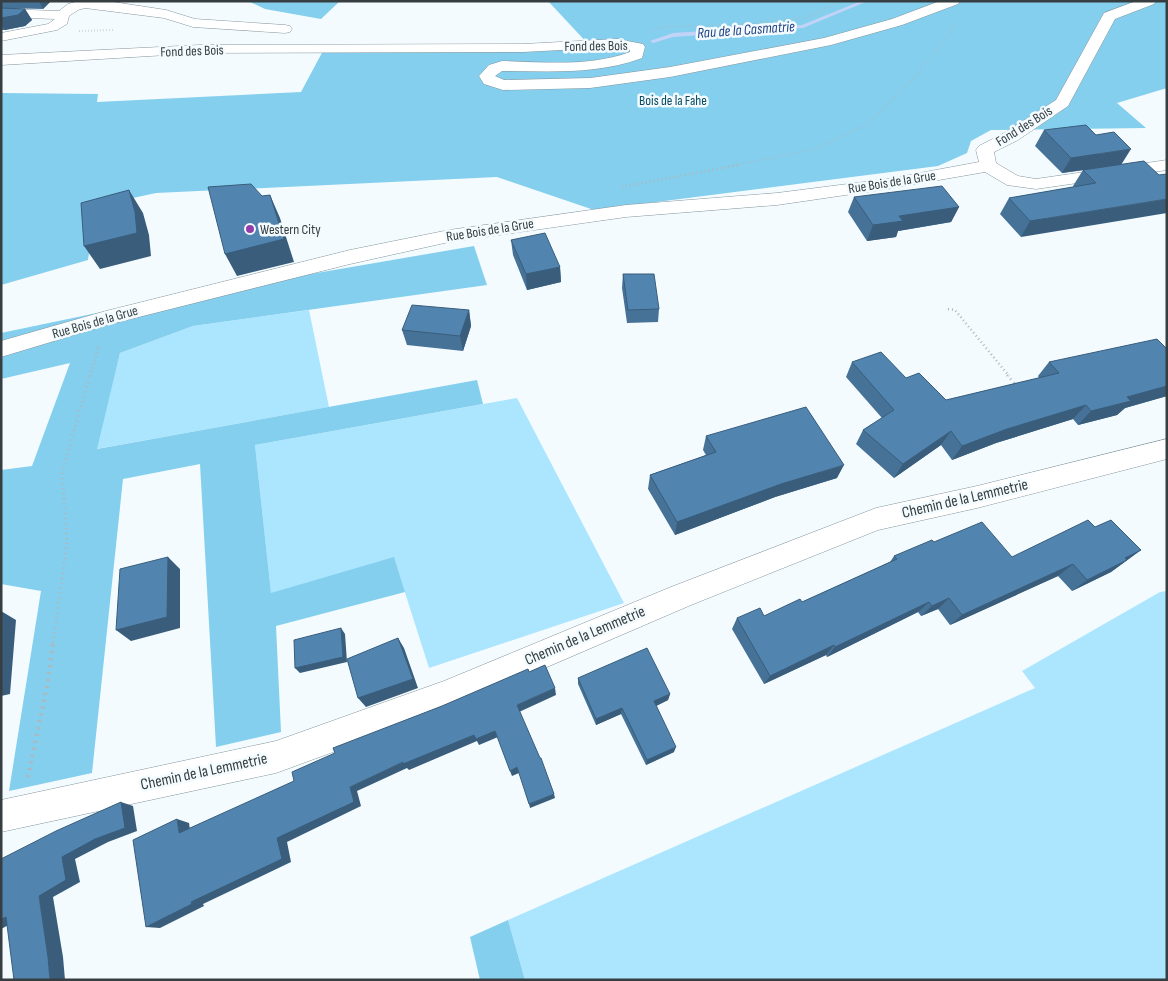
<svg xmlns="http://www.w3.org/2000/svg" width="1168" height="981" font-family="'Sofia Sans Condensed',sans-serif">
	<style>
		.green { fill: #ace6fe }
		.forest { fill: #84cfee }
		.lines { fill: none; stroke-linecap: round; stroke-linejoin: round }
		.stream { fill: #c1d3f6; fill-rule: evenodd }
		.street-casing { stroke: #85969e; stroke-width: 1 }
		.path-far3 { stroke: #afb7ba; stroke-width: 2; stroke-dasharray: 0.5 2.5; stroke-linecap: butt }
		.path-far2 { stroke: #afb7ba; stroke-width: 2.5; stroke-dasharray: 1 3; stroke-linecap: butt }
		.path-far1 { stroke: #afb7ba; stroke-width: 3; stroke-dasharray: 1 4; stroke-linecap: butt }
		.path { stroke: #afb7ba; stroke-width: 4; stroke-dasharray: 2 5; stroke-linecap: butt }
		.street { fill: #fff; fill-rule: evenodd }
		.wall { fill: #467297 }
		.shaded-wall { fill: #395d7b }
		.building { fill: #5185b0; stroke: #395d7b }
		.poi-dot { fill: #943daa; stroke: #f3fbfe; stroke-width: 2 }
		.labels { text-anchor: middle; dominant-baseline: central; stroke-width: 5; stroke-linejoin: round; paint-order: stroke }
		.far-street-label { font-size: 14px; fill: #363e41; stroke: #f3fbfe }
		.far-park-label { font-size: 14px; fill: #084b60; stroke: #f3fbfe }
		.far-poi-label { font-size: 14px; fill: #363e41; stroke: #f3fbfe; text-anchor: start }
		.far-water-label { font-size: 15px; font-style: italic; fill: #254486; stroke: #f3fbfe }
		.street-label { font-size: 16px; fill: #363e41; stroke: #f3fbfe }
	</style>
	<rect width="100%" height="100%" fill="#f3fbfe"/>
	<!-- green -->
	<path class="green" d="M309,310L329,407L96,449L120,353L193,326Z
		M517,398L624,603L429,668L394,558L271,594L255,445Z
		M1167,591V980H525L508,920L1035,688L1022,671L1160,592Z"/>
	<!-- forest -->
	<path class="forest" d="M248,1H340L321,19L265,9Z
		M548,1H1167V88L1117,103L1146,128L991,130L971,141L967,153L938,166L594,210L497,177L156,193L96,206L88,260L1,285V93L98,94L97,102L301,92L324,49L589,45Z
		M474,246L487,285L193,326L120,353L97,449L477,380L483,404L255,445L271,593L394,557L405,592L276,626L281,732L216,747L200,464L123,479L92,773L9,791L41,591L1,584V470L32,466L70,363L1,379V333L159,300Z
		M508,920L525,980H480L470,937Z"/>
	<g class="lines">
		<!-- stream -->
		<path class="stream" d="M861,1H868L803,28L673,37L653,43L650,41L673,33L802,25Z"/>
		<defs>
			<path id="street" d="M79,1H107L166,10L195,19L285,25L290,26L292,29L290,32L285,33L193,27L164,18L85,8L78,10L69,16L67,24L57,30L1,41V33L48,24L55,19L1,17V9L59,11L68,4Z
				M940,1H960L958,4L902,25L831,45L670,77L590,88L503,90L484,84L479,76L489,65L502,61C545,62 589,67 630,52V50L617,47L523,52L200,53L1,65V55L200,45L523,44L617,39L643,44L645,47L642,58C596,75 550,71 502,71L495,76L504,80L590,78L670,67L824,38L892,19Z
				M1136,1H1156L1154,4L1115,19L1068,106L1018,140L994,152L996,163L1018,176L1036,179L1167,160V170L1036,189L1007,185L985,172L887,189L777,205L626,217L449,242L350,264L107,325L1,357V341L106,311L350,250L449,230L626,205L777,193L887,179L979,162L976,150L979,146L1006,132L1056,100L1104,13Z
				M1167,439V459L977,508L878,530L691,605L445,711L276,773L1,832V800L276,741L444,681L671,587L876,508L977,486Z"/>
		</defs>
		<!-- street casing -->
		<use href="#street" class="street-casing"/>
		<!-- path-far3 -->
		<path class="path-far3" d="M79,31L113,30
			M651,32L660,27L732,25L805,18L840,1
			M731,166L812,150L866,125L921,70L957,22"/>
		<!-- path-far2 -->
		<path class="path-far2" d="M622,187L737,165
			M948,309L955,310L1009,376
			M90,376L99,345"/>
		<!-- path-far1 -->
		<path class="path-far1" d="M1007,375L1016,385
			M53,643L67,543L62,472L90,375"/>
		<!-- path -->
		<path class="path" d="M28,777L48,681L53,641"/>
		<!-- street -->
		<use href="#street" class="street"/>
	</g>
	<!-- wall -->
	<path class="wall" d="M1,1H51L43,9L1,8Z
		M1,8L25,9L32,20L25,26L5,30H1Z
		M1044,130L1121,164L1021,237L1000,214L1009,198L1074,187L1073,186L1083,170L1062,173L1035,146Z
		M854,197L959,207L951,222L898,231L896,237L867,241L848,212Z
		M511,240L560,267L561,282L527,290L513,255Z
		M623,274L659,309L658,322L627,323L622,288Z
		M469,310L471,326L463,351L407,345L402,330Z
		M1167,348V396L1125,408L1117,415L1078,425L1073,419L996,443L952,460L941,445L894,478L856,444L863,430L882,418L846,377L852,362L906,378L946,400L1039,378L1038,376L1049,362Z
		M706,436L837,478L775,497L675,535L648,489L650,475L706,455L703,450Z
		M1095,527L1141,550L1111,572L1072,591L1058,576L950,625L938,609L921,616L918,612L827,657L826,655L764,684L732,629L737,618L764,616L802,602L890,562L894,556L934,542L1012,557Z
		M578,678L670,694L668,700L656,706L674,752L646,765L621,714L596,725L578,684Z"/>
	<!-- shaded-wall -->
	<path class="shaded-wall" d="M39,1H51L43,9Z
		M25,9L32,20L25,26L5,30L1,25V18Z
		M1131,149L1121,165L1062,173L1071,158Z
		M129,190L143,213L149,235L151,256L100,269L84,246Z
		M270,195L280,218L294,262L237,276L225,254Z
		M1167,199V213L1021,237L1030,221Z
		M959,207L951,222L898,231L896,237L867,241L873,225L899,216Z
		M560,267L561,282L527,290L526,274Z
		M469,310L471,326L463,351L460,336Z
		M1167,386V396L1125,408L1117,415L1078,425L1091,411L1127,397Z
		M1086,405L1073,419L996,443L952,460L962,446L1007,429Z
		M951,431L941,445L894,478L903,464Z
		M844,465L837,478L775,497L675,535L677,522L781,484Z
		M1141,550L1111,572L1072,591L1087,580L1125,558Z
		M168,557L180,569V628L131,641L116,630Z
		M1073,564L1058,576L950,625L962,615Z
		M949,598L938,609L921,616L932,606Z
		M929,602L918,612L827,657L835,647Z
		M1,611L16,620L10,694L1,696Z
		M341,628L345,634L347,662L300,673L295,668Z
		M398,638L404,648L418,688L366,707L358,698Z
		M834,645L826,655L764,684L770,676Z
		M555,688L556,695L519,712L517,705Z
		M670,694L668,700L652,708L654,701Z
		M622,708L621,714L596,725V719Z
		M495,731L498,737L479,745L477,741L409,770L407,768L357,791L361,806L287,842L291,862L203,904L204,906L160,928L146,927L191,902L277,838L350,787L403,762L474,735Z
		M676,747L674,752L646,765L647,760Z
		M517,767L519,773L512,776L510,771Z
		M554,794L555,798L530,808L529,804Z
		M121,802L133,806L137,831L108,842L75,859L80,882L53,897L63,957L65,980H50L39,896L62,857Z
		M177,819L189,823L191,837L179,833Z
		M6,917L22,918L1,929V919Z"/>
	<!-- building -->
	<path class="building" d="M1,8L25,9L18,15L1,18Z
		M1086,125L1096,135L1114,132L1131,149L1071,158L1044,130Z
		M1144,161L1159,175L1167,174V199L1030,221L1009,198L1096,183L1083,170Z
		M251,184L262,196L270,195L284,239L225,254L208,187Z
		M942,186L959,207L899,216L903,221L873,225L854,197Z
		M129,190L135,212L137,233L84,246L81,203Z
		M545,233L560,267L526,274L511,240Z
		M623,274H654L659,309L628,310Z
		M412,305L469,310L460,336L402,330Z
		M1157,339L1166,348H1167V386L1127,397L1131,401L1091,411L1086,405L1007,429L962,446L951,431L903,464L863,430L894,410L852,362L881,352L906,378L919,373L946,400L1059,373L1049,362Z
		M806,407L844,465L781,484L677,522L650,475L716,452L706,436Z
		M1088,520L1095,527L1111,520L1141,550L1125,558L1127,560L1087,580L1073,564L962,615L949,598L932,606L929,602L835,647L834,645L770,676L737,618L760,608L764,616L800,599L802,602L897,559L894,556L932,540L934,542L982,522L1012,557Z
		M168,557L167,617L116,630L120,569Z
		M341,628L343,657L295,668L294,640Z
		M398,638L413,679L358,698L347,659Z
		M647,648L670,694L654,701L676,747L647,760L622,708L596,719L578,678Z
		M545,665L555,688L517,705L540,758H541L554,794L529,804L517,767L510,771L495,731L476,739L474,735L403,764V762L350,787L354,802L277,838L282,859L191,902L192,904L146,927L133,840L177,819L179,833L294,781L292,772L335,753L333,748L442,706L528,669L529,672Z
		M121,802L125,828L95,839L62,857L66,880L39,896L48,957L50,980H14L6,917L1,919V859L56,831Z"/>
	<!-- markers -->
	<circle class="poi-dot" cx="250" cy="229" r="5"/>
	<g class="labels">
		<!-- far-street labels -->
		<g class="far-street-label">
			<text transform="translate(596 46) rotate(-1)">Fond des Bois</text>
			<text transform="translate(192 51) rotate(-2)">Fond des Bois</text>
			<text transform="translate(1024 126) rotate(-32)">Fond des Bois</text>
			<text transform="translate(892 182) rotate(-9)">Rue Bois de la Grue</text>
			<text transform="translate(490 230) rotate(-9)">Rue Bois de la Grue</text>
			<text transform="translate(95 322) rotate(-16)">Rue Bois de la Grue</text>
		</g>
		<!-- far-park labels -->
		<g class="far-park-label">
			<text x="673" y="100">Bois de la Fahe</text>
		</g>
		<!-- far-poi labels -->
		<g class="far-poi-label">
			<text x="260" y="229">Western City</text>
		</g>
		<!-- far-water labels -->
		<g class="far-water-label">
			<text transform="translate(746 30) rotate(-4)">Rau de la Casmatrie</text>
		</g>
		<!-- street labels -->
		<g class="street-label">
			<text transform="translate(965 499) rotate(-13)">Chemin de la Lemmetrie</text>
			<text transform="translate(585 636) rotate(-23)">Chemin de la Lemmetrie</text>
			<text transform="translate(204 772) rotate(-12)">Chemin de la Lemmetrie</text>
		</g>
	</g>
	<!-- border -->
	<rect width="1168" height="981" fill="none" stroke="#363e41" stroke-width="5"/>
</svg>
